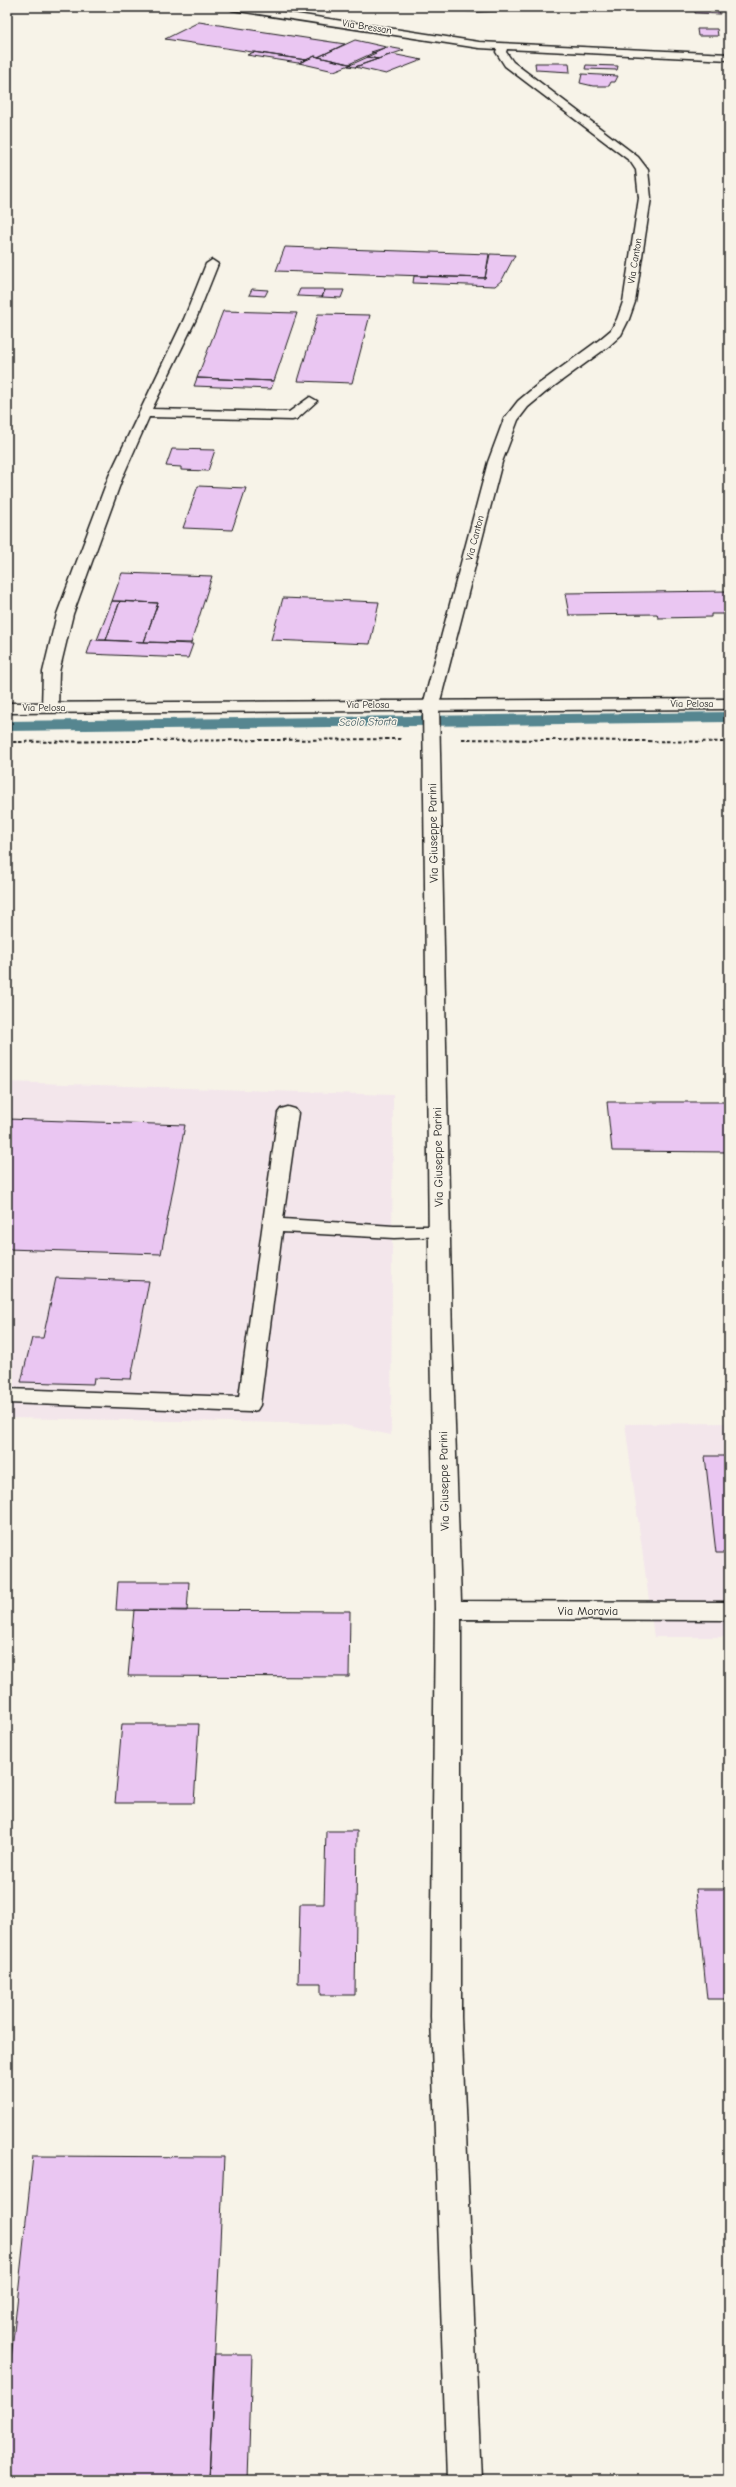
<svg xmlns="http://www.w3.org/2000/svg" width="736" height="2487" font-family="'Comic Neue',sans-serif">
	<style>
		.built { fill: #f3e6eb }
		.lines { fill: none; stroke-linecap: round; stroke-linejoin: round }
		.stream { stroke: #578690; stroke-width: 10 }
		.building { fill: #eac6f2; stroke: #1c1c1c }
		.service-casing { stroke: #1c1c1c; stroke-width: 3 }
		.minor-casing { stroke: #1c1c1c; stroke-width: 3 }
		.secondary-casing { stroke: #1c1c1c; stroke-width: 3 }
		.path { stroke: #1c1c1c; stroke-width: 2; stroke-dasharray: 3.5 2.5; stroke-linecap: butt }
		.service { fill: #f7f3e8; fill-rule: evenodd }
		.minor { fill: #f7f3e8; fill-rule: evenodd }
		.secondary { fill: #f7f3e8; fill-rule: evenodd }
		.labels { text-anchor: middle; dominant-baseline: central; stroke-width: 3; stroke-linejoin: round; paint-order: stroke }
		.far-street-label { font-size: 10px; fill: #1c1c1c; stroke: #f7f3e8 }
		.far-water-label { font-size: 11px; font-style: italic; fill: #3f5a60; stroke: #f7f3e8 }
		.street-label { font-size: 12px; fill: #1c1c1c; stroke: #f7f3e8 }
	</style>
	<rect width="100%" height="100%" fill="#f7f3e8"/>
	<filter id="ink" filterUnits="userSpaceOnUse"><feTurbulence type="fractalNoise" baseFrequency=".025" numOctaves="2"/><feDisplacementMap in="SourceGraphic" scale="8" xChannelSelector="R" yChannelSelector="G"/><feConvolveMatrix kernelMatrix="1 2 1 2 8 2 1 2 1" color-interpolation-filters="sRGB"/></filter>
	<g filter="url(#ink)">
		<!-- built -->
		<path class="built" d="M7,1082L393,1095L391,1435L339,1424L7,1418Z
			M729,1423V1637H654L625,1424Z"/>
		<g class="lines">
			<!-- stream -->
			<path class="stream" d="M7,726L729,717"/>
		</g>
		<!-- building -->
		<path class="building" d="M453,7H504V11L477,12L453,11Z
			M695,7H719L720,14L695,13Z
			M199,22L345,44L318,57L315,56L306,60L165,39Z
			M697,29H717L718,36H698Z
			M355,40L386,47L349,64L318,57Z
			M387,47L404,50L378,59L367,57L376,53L371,52Z
			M254,52L306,60L298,63L247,55Z
			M392,54L422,60L386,74L355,67Z
			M315,56L349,64H352L334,71L299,63Z
			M368,57L378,59L355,67L348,66Z
			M535,63H569L570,72L536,70Z
			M586,65L618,66L617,70L585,69Z
			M582,74L618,76L615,82H611L609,86H593L580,83Z
			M285,247L489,254L485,278L276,271Z
			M490,254L515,255L502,280L495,286L413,283L414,276L485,278Z
			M252,289L268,290L265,296L249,295Z
			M300,289H323L325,290L322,297L297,296Z
			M325,290H344L341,298L322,297Z
			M223,311L297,313L274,381L197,378Z
			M318,314L370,315L352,383L298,381Z
			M197,378L274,381L271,389L194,386Z
			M172,449L215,450L208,471L181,470V467L166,466Z
			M198,486L246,488L232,530L183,528Z
			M122,573L212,576L191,643L144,642L158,603L112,601Z
			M729,591V614H711V617L658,618L657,614L569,615L565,593Z
			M283,598L379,602L370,644L271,640Z
			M112,601H120L106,640H97Z
			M120,601L158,603L144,642L106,640Z
			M92,639L97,640L193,644L188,658L87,654Z
			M607,1102H729V1152L612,1151Z
			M7,1119L185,1125L161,1254L7,1249Z
			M56,1278L149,1281L131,1379L94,1378L93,1384L21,1382L32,1338H43Z
			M705,1456H729V1553H716Z
			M118,1582H189L187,1611L116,1610Z
			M134,1610L350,1611L349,1677L128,1676Z
			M122,1724H199L194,1803H115Z
			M326,1831H357L355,1995H321V1983H298L300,1904H324Z
			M696,1889H729V1999H707Z
			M33,2156L224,2157L209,2480H7V2396Z
			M214,2355H252L248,2480H209Z"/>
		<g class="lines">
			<defs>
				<path id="service" d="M212,260L218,264L196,319L152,409L289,412L310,397L317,401L297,419L292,420L149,417L123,476L73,614L59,672L58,708L56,711H44L42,708L43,672L57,614L109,476L184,319L206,264Z
					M288,1107L295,1109L298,1113L283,1219L394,1226H440L447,1228L450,1232L447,1236L394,1238L282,1232L260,1405L257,1410L249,1412L7,1403V1389L239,1397L278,1113L281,1109Z"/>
				<path id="minor" d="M227,7H251L479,42L729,54V60L507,49L506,52L513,62L638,157L648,170L651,198L635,302L629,319L621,335L609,346L546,392L528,407L518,420L502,462L439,705L452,1338L461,1601L729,1602V1620L461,1619V2017L481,2480H447L431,2017L435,1610L430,1338L423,705L488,462L504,419L518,401L536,386L599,340L611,330L617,319L623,302L639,198L636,170L630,161L505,66L496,52L497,49L479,48L232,10Z"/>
				<path id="secondary" d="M729,699V709L7,713V703Z"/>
			</defs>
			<!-- service casing -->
			<use href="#service" class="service-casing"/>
			<!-- minor casing -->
			<use href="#minor" class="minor-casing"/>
			<!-- secondary casing -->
			<use href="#secondary" class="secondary-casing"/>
			<!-- path -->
			<path class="path" d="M462,739L729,742
				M7,742L401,739"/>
			<!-- service -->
			<use href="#service" class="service"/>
			<!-- minor -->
			<use href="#minor" class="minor"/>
			<!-- secondary -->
			<use href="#secondary" class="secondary"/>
		</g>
	</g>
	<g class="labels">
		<!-- far-street labels -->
		<g class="far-street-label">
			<text transform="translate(367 27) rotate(9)">Via Bressan</text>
			<text transform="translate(635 261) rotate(-81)">Via Canton</text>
			<text transform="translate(475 538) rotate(-75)">Via Canton</text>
			<text x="692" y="704">Via Pelosa</text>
			<text x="368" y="705">Via Pelosa</text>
			<text x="44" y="708">Via Pelosa</text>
		</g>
		<!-- far-water labels -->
		<g class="far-water-label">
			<text transform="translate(368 722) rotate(-1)">Scolo Storta</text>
		</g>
		<!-- street labels -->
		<g class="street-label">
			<text transform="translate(433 833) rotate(-91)">Via Giuseppe Parini</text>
			<text transform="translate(438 1157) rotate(-91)">Via Giuseppe Parini</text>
			<text transform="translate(444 1481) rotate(-91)">Via Giuseppe Parini</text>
			<text x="588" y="1611">Via Moravia</text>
		</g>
	</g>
	<!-- margin -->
	<rect width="736" height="2487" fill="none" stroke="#f7f3e8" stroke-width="24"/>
	<rect x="12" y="12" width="712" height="2463" fill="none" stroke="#1c1c1c" stroke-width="1.5" filter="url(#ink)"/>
</svg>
